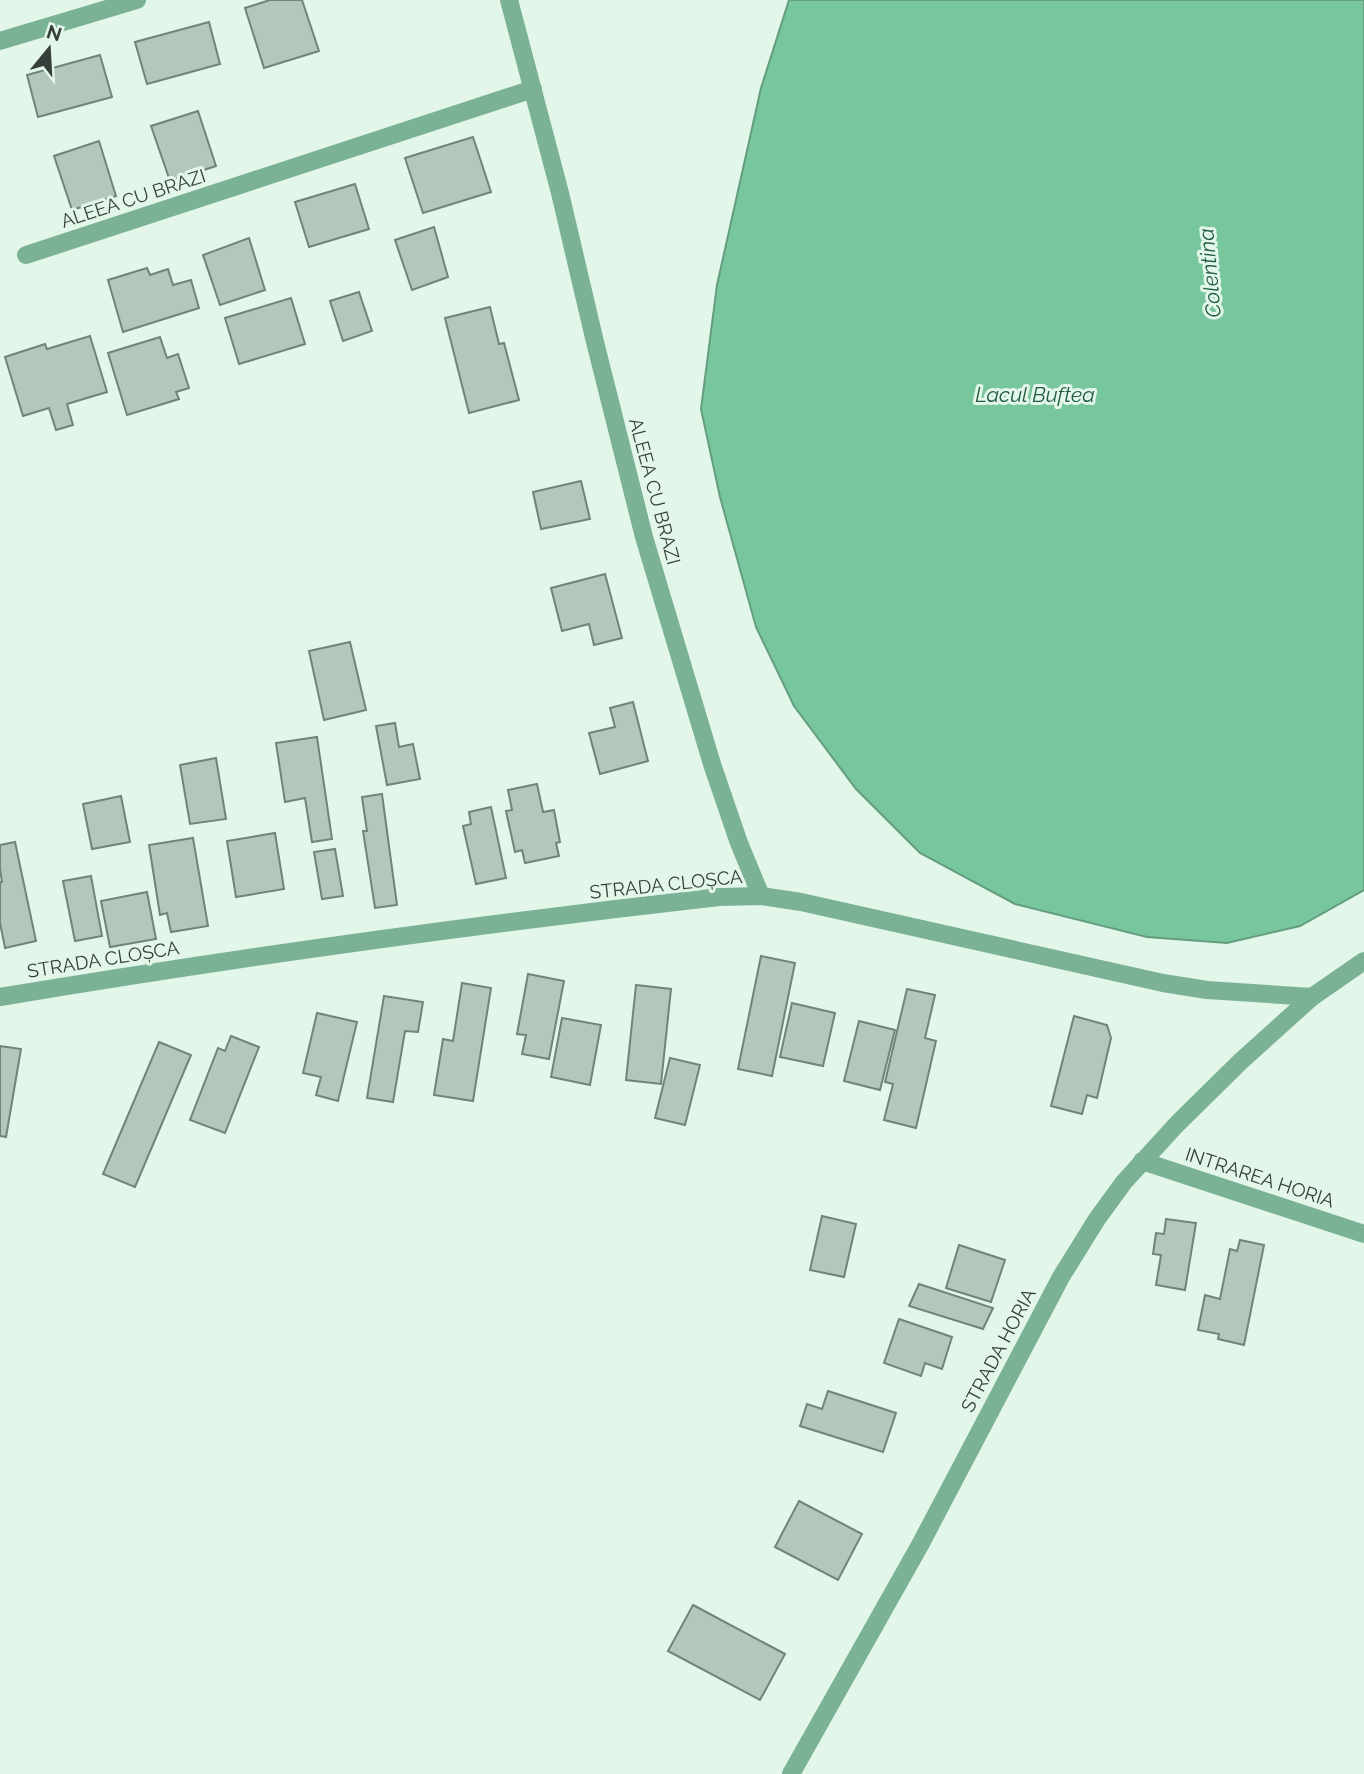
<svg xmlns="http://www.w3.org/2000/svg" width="1364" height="1774" viewBox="0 0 1364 1774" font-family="Raleway,sans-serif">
<rect width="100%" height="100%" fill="#e2f6ea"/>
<polygon fill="#78c69d" stroke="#649e7f" stroke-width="2" points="789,0 1364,0 1364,890 1300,926 1227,943 1147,937 1015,904 920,853 856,789 794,706 756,627 720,497 701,409 717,285 761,88"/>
<g fill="#b4c7bc" stroke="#728479" stroke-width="2">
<polygon points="270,0 302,0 319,51 264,68 245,8"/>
<polygon points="209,22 220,64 147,84 135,42"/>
<polygon points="100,55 112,97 38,117 27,75"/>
<polygon points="198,111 216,166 170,181 151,126"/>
<polygon points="473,137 491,192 423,213 405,158"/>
<polygon points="99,141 116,196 72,210 54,156"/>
<polygon points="355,184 369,229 309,247 295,202"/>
<polygon points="434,227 448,277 412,290 395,240"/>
<polygon points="249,238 265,290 220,305 203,255"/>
<polygon points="147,268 150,275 168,269 173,285 191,280 199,308 123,332 108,280"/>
<polygon points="359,292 372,331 343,341 330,301"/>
<polygon points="291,298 305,344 239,364 225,318"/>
<polygon points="490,307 499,344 504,343 519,400 469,413 445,318"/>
<polygon points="90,336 107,392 67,404 73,425 56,430 49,408 23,416 5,357 45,344 47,349"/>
<polygon points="160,337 167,358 178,354 189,388 176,392 179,399 127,415 108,353"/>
<polygon points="581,481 590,519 541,529 533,492"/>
<polygon points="605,574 622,638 594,645 589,624 562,631 551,588"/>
<polygon points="350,642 366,710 324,720 309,651"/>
<polygon points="633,702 648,761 600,774 589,733 615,727 610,708"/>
<polygon points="395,723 399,747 413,744 420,779 387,785 376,726"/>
<polygon points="317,737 332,839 312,842 305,798 285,802 276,743"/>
<polygon points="216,758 226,819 190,824 180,765"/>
<polygon points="537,784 543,812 554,810 560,842 556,843 559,856 525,863 522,850 515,852 506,811 512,810 508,790"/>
<polygon points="382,794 397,905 375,908 363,831 367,831 362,797"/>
<polygon points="121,796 130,842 92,849 83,804"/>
<polygon points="491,807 506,878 476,884 463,826 471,824 469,812"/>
<polygon points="275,833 284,889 236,897 227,841"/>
<polygon points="193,838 208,926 171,932 167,913 160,915 149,845"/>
<polygon points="15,842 36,941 5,948 0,923 0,882 2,882 0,869 0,845"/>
<polygon points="335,849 343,896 322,899 314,852"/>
<polygon points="91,876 102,936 75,941 63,881"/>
<polygon points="147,892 156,939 110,947 101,901"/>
<polygon points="761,956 795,963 772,1076 738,1069"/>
<polygon points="528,974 564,981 549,1059 522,1054 526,1035 517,1034"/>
<polygon points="462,983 491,988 473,1101 434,1095 443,1039 453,1041"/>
<polygon points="636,985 671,989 661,1084 626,1080"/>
<polygon points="907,989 935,995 925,1038 936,1041 916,1128 884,1120 893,1084 885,1082"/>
<polygon points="384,996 423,1002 418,1032 405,1031 393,1102 367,1098"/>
<polygon points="792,1003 835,1013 823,1066 780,1057"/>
<polygon points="317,1013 357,1022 338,1101 316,1095 321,1077 303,1073"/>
<polygon points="1074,1016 1107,1025 1111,1038 1097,1098 1087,1095 1082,1114 1051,1106"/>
<polygon points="562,1018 601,1025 590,1085 551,1077"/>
<polygon points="859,1021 895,1030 880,1090 844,1081"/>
<polygon points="231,1036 259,1047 225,1133 190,1120 218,1048 225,1051"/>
<polygon points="159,1042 191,1055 135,1187 103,1174"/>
<polygon points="0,1046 21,1049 6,1137 0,1136"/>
<polygon points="670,1058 700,1065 685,1125 655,1118"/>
<polygon points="822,1216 856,1224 844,1277 810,1270"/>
<polygon points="1166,1219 1196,1223 1185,1290 1156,1285 1161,1255 1153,1254 1156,1233 1164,1234"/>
<polygon points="1240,1240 1264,1245 1244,1345 1218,1339 1219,1334 1198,1330 1205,1295 1220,1299 1230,1249 1237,1251"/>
<polygon points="959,1245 1005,1260 991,1302 946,1288"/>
<polygon points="919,1284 993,1308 983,1329 909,1306"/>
<polygon points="899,1319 952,1337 942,1369 925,1363 921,1376 884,1363"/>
<polygon points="828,1391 896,1413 883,1452 800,1426 807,1404 822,1409"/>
<polygon points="799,1501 862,1534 838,1580 775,1547"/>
<polygon points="693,1605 785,1654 760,1700 668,1651"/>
</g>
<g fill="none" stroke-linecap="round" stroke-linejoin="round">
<g stroke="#7bb194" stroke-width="18">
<polyline points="509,0 560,193 595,342 644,537 712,764 739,843 761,896"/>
<polyline points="0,41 137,0"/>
<polyline points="26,255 533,89"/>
<path d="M0,997C239,957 479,924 719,897L761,896L801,902L1163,983L1207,990L1312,997L1364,961"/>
<polyline points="1142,1161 1364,1234"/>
<polyline points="791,1774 920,1545 1061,1277 1097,1219 1124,1182 1177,1124 1241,1061 1312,997"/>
</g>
</g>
<g text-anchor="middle" stroke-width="6" stroke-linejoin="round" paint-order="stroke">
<g font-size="19" fill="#373f3a" stroke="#e2f6ea">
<text transform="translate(133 198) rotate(-18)" y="7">ALEEA CU BRAZI</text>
<text transform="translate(655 491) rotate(75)" y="7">ALEEA CU BRAZI</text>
<text transform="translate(666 884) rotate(-6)" y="7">STRADA CLOȘCA</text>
<text transform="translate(103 959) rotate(-9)" y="7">STRADA CLOȘCA</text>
<text transform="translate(1260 1177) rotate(18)" y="7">INTRAREA HORIA</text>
<text transform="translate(998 1350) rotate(-62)" y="7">STRADA HORIA</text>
</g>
<g font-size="21" font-style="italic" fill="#215c40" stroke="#e2f6ea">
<text transform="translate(1210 273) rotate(-95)" y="7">Colentina</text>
<text x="1035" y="402">Lacul Buftea</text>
</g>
</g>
<g transform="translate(49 49) rotate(18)" stroke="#e2f6ea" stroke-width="5" paint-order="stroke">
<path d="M0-5L12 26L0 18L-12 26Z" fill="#373f3a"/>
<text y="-10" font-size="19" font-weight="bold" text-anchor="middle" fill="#373f3a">N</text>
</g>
</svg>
